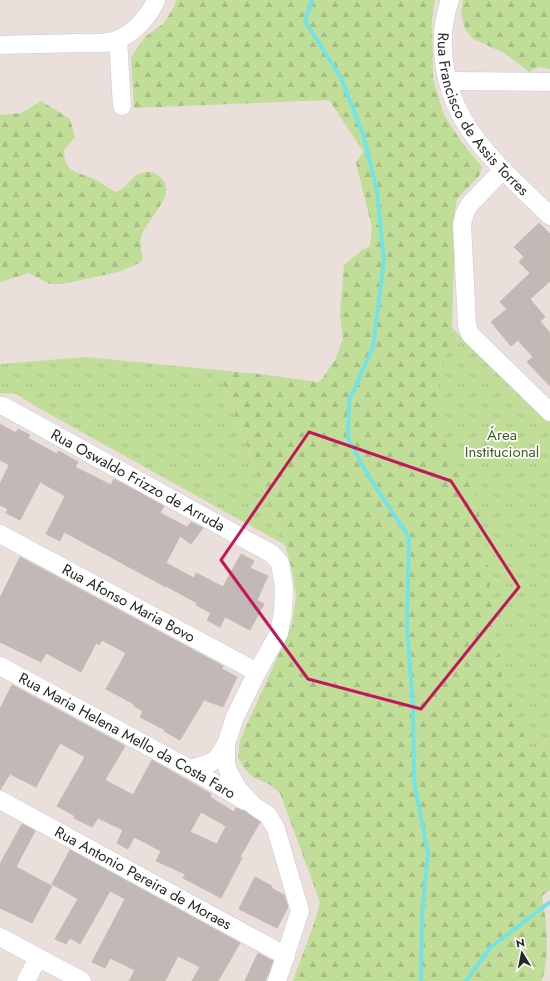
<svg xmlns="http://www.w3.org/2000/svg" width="550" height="981" viewBox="0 0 550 981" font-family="Jost,sans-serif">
<defs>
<pattern id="forest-firs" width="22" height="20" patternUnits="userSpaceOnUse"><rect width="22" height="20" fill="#c1de99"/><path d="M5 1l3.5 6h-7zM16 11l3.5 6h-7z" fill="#a6be84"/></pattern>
<pattern id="park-tufts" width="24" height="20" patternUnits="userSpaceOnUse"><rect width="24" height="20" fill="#c1de99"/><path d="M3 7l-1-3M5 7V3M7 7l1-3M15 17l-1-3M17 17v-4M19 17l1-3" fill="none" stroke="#a6be84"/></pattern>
</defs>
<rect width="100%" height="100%" fill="#eadfda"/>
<g fill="url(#forest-firs)">
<path d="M176,0H435L432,18L433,79L444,115L463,144L482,167L479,176L457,199L453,221L454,260L452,328L450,338L531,752L550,738V890L542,896C547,924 550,953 542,981H293L316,918L320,902L280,793L269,784L254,778L244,768L238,757L240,740L292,625L296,596L292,569L285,545L218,370L259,374L318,382L322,379L335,360L343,339L340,315L344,265L362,250L370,246L372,227L356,163L363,151L329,100L134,108L131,57L145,37L164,23L175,5Z"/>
<polygon points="463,0 550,0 550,69 539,67 529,72 504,53 473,39 465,29 461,14"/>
<path d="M41,101L70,119L75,137L64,150C64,174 77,171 94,179C102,183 108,188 115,192C127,189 130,176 142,173C148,171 154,172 159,176C180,192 149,217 142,234C139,242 141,250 143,258L141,262L122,271L63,284H50L29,273L0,282V115L21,113Z"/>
</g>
<g fill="url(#park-tufts)">
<polygon points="452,328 550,422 550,738 531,752 503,684 482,527 473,489 444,441 438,387"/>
<polygon points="86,357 218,370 285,545 35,406 17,394 0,393 0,364"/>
</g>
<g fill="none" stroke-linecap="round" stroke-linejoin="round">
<g stroke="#72e4e7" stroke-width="4">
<polyline points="312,0 305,21 341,78 363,134 377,191 384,261 373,347 349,401 348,438 369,477 409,537 407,628 413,707 414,781 428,853 422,916 421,981"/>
<polyline points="466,981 491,947 550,902"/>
</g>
</g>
<g fill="#c2b9b7" stroke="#c4bab4" fill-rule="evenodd">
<polygon points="539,223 550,234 550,281 530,299 545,317 540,321 550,333 550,386 527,362 533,357 518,340 511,346 491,322 507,309 500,302 530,273 519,262 524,257 514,247"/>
<polygon points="0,424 16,433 18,429 30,435 28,438 57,454 59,451 78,462 75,467 111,485 114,479 164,506 160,513 187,527 191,522 203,528 191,544 180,536 166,563 194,578 196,573 223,587 241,554 254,561 250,568 268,576 257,600 264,604 250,630 225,617 220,627 207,620 211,613 196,605 197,603 166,586 166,587 64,532 60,541 46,534 65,496 40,482 20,520 6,513 8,509 0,505 0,484 9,465 0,460"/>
<polygon points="20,557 223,666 222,669 237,677 223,707 204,700 180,740 164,731 165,730 140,717 143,711 134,706 134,704 106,689 126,653 102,640 99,645 96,643 81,672 46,653 41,662 0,642 0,598"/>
<path d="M12,685L125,746L105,780L133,795L152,760L211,794L210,797L234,812L236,808L245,811L260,822L240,857L242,858L221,898L183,878L185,874L156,861L161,851L134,837L128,849L117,843L123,830L98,818L92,827L74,818L75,816L57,806L85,757L60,743L36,787L10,774L0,790V709ZM201,812L226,826L217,844L190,832Z"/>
<polygon points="22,824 35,831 16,867 52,886 32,923 0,908 0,864"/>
<polygon points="70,850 240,943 218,981 192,981 200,967 178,956 165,981 129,981 135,970 110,958 105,968 92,962 125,899 110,891 80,944 70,938 66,944 55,939 78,899 52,884"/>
<polygon points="255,877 272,886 271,888 284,895 288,907 277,928 239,909"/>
<polygon points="258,953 273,961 269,972 265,981 245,981"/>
</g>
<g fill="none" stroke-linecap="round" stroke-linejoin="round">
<defs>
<g id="minor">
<path id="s1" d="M450,0C434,45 446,99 474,136C496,166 524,190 550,216"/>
<polyline points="118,40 122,106"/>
<path d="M0,45C26,44 51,44 77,43C90,43 106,45 119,39C134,33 150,15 156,0"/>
<polyline points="448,81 550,82"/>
<polyline points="503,170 470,204 465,213 462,224 467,325 470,334 550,412"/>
<path id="s2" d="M0,406H3L272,554L280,563L284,588L283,612L279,633L257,672L235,717L226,744V764L229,773L238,789L254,806L268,815L276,829L300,911L277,981"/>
<path id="s3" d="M0,534L257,672"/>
<path id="s4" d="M0,666L190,769L245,801"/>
<path d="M190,769C212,763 215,764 226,744"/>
<path id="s5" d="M0,800L286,956"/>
<polyline points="0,937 82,981"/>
<polyline points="26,981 38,958"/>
</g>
</defs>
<use href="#minor" stroke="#c5ccd5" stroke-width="19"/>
<use href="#minor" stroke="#fff" stroke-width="18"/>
</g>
<path fill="none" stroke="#c2185b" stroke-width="3" stroke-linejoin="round" d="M309,432L451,481L519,587L421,709L308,679L221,560Z"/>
<g text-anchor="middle" stroke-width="3.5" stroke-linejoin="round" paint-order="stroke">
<g font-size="15" fill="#282828" stroke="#fff">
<text dy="5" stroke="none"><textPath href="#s1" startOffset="127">Rua Francisco de Assis Torres</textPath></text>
<text dy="5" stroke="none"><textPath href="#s2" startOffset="157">Rua Oswaldo Frizzo de Arruda</textPath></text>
<text dy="5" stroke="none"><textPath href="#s3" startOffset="146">Rua Afonso Maria Bovo</textPath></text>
<text dy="5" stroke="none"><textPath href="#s4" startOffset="145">Rua Maria Helena Mello da Costa Faro</textPath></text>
<text dy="5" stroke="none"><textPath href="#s5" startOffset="163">Rua Antonio Pereira de Moraes</textPath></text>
</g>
<g font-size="15" fill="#3b5f1d" stroke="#fff">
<text x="502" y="440">Área<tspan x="502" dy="17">Institucional</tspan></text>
</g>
</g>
<g transform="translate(522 953) rotate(350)" stroke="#ffffff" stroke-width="3" paint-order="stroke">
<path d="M0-3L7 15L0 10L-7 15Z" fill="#282828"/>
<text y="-6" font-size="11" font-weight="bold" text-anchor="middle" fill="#282828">N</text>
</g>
</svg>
